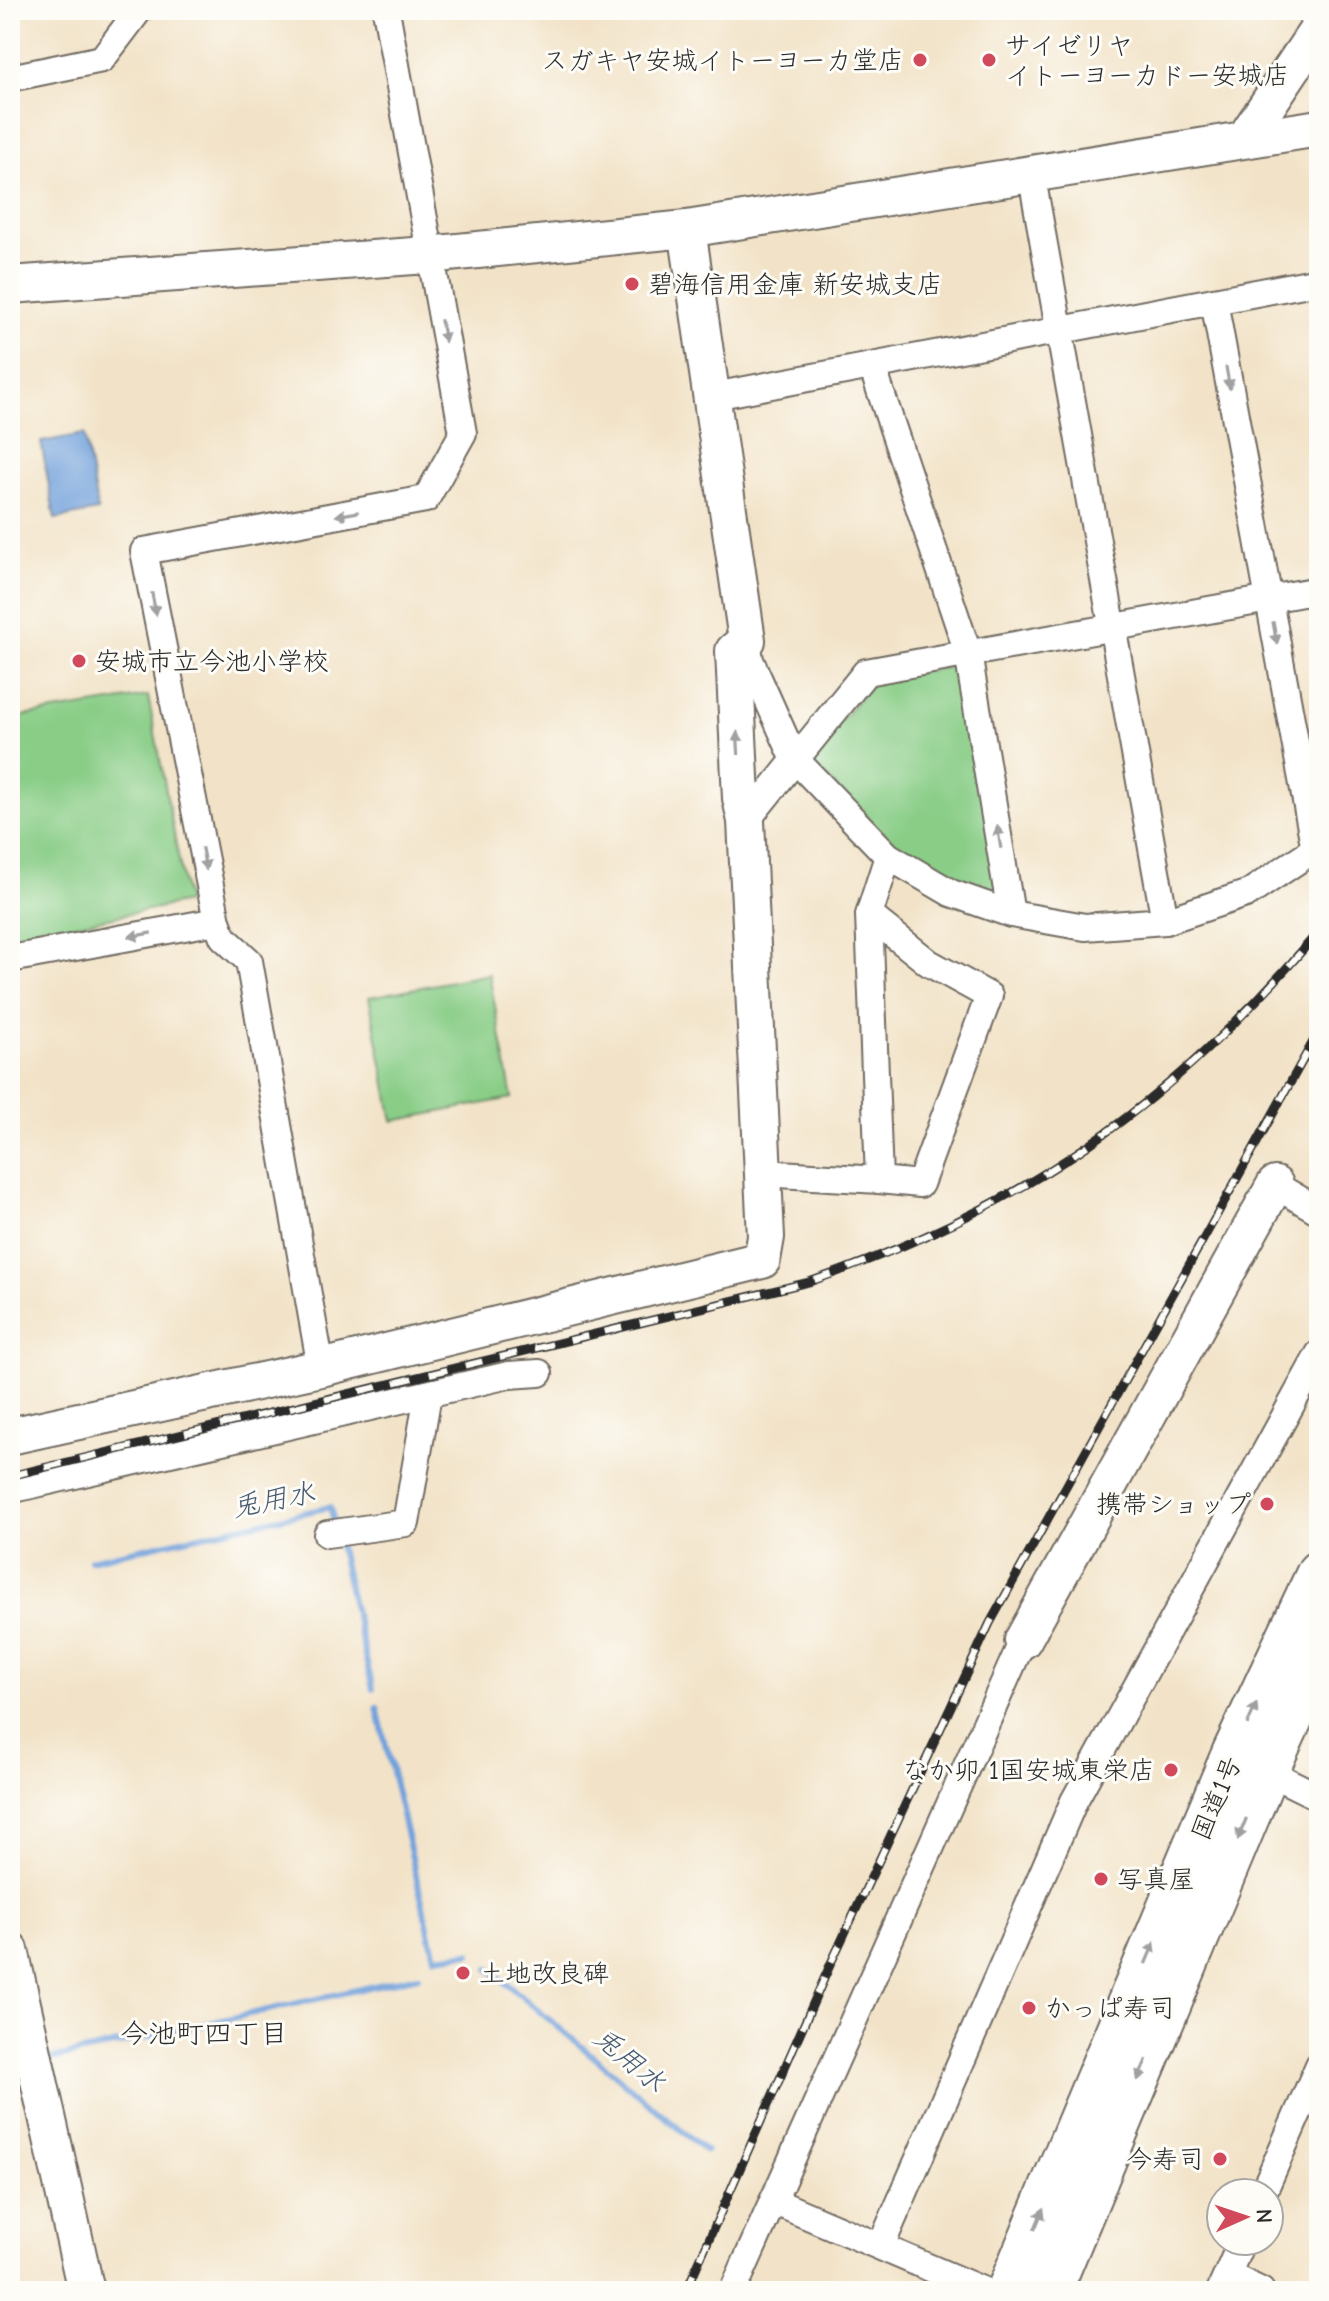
<svg xmlns="http://www.w3.org/2000/svg" width="1329" height="2301" viewBox="0 0 1329 2301" font-family="'Comic Neue','Klee One',sans-serif">
<rect width="100%" height="100%" fill="#fdfcf7"/>
<filter id="ink" filterUnits="userSpaceOnUse"><feTurbulence type="fractalNoise" baseFrequency=".0125" numOctaves="2"/><feDisplacementMap in="SourceGraphic" scale="16" xChannelSelector="R" yChannelSelector="G"/><feConvolveMatrix kernelMatrix="1 2 1 2 8 2 1 2 1" color-interpolation-filters="sRGB"/></filter>
<filter id="wash" filterUnits="userSpaceOnUse"><feTurbulence type="fractalNoise" baseFrequency=".006" numOctaves="4" result="noise"/><feDisplacementMap in="SourceGraphic" scale="32" xChannelSelector="R" yChannelSelector="G"/><feGaussianBlur stdDeviation="1.8" result="paint"/><feColorMatrix in="noise" values="0 0 0 0 0 0 0 0 0 0 0 0 0 0 0 0 0 1.4 0 .05"/><feComposite in="paint" operator="in"/></filter>
<g filter="url(#wash)">
<rect width="100%" height="100%" fill="#f2e3c8"/>
<g fill="#89cd87" stroke="#5a7c59" stroke-width="2">
<polygon points="957,665 1003,892 994,899 912,862 814,765 813,754 874,681"/>
<polygon points="148,696 187,902 10,938 10,718"/>
<polygon points="489,974 512,1098 393,1121 369,997"/>
</g>
<polygon fill="#72a1db" stroke="#4e6683" stroke-width="2" points="84,434 98,511 55,519 41,442"/>
<g fill="none" stroke-linecap="round" stroke-linejoin="round">
<g stroke="#72a1db" stroke-width="6">
<polyline points="338,1541 373,1689"/>
<polyline points="90,1560 330,1507 335,1526"/>
<polyline points="377,1707 435,1957 470,1953"/>
<polyline points="489,1969 706,2151"/>
<polyline points="47,2060 418,1976"/>
<polyline points="10,2069 25,2066"/>
</g>
</g>
</g>
<g filter="url(#ink)">
<g fill="none" stroke-linecap="round" stroke-linejoin="round">
<defs>
<g id="street">
<polyline points="10,78 102,59 139,10"/>
<polyline points="1031,172 1165,921"/>
<polyline points="1214,301 1315,850"/>
<polyline points="872,366 968,653 1011,914"/>
<polyline points="714,396 1319,281"/>
<polyline points="747,640 750,660 794,758 888,856 951,893 1011,914 1085,927 1165,921 1249,893 1319,846"/>
<polyline points="746,821 866,672 1319,590"/>
<polyline points="869,915 929,963 989,996 920,1184 879,1180 869,915 888,856"/>
<polyline points="10,959 217,921"/>
<polyline points="763,1173 879,1180"/>
<polyline points="1275,1185 1319,1211"/>
<polyline points="321,1368 249,961 223,937 217,921 144,551 426,499 463,433 386,10"/>
<polyline points="10,1490 509,1375 539,1373"/>
<polyline points="327,1534 406,1523 428,1394"/>
<polyline points="1254,1765 1319,1797"/>
<polyline points="1263,2193 1319,2065"/>
<polyline points="773,2201 984,2291"/>
<polyline points="881,2246 1074,1801 1319,1354"/>
<polyline points="1228,2275 1261,2291"/>
<polyline points="733,2291 1023,1640"/>
<polyline points="1220,2291 1242,2241"/>
</g>
<g id="secondary">
<polyline points="1246,137 1319,28"/>
<polyline points="10,285 428,255 687,229 1319,128"/>
<polyline points="10,1436 321,1368 762,1260 766,1237 746,821 741,798 734,651 747,640 687,229"/>
<polyline points="1023,1640 1275,1185"/>
<polyline points="10,1950 86,2291"/>
</g>
<g id="highway">
<polyline points="1009,2291 1234,1754 1319,1573"/>
<polyline points="1049,2291 1266,1771 1319,1656"/>
</g>
</defs>
<use href="#street" stroke="#716b62" stroke-width="30"/>
<use href="#secondary" stroke="#716b62" stroke-width="40"/>
<use href="#highway" stroke="#716b62" stroke-width="48"/>
<use href="#street" stroke="#fff" stroke-width="26"/>
<use href="#secondary" stroke="#fff" stroke-width="36"/>
<use href="#highway" stroke="#fff" stroke-width="44"/>
<defs>
<g id="rail">
<path d="M10,1476L809,1282C1025,1208 1172,1105 1319,931"/>
<polyline points="686,2291 831,1963 990,1623 1319,1031"/>
</g>
</defs>
<use href="#rail" stroke="#2b2b2b" stroke-width="9"/>
<use href="#rail" stroke="#fdfcf7" stroke-width="6" stroke-dasharray="18" stroke-linecap="butt"/>
</g>
<defs><path id="oneway-solid" d="M-6-.8H1V-3.2L6.5 0L1 3.2V.8H-6Z" transform="scale(2)"/></defs>
<g fill="#a0a0a0">
<use href="#oneway-solid" transform="translate(443 331) rotate(79)"/>
<use href="#oneway-solid" transform="translate(1228 378) rotate(80)"/>
<use href="#oneway-solid" transform="translate(347 514) rotate(170)"/>
<use href="#oneway-solid" transform="translate(154 604) rotate(79)"/>
<use href="#oneway-solid" transform="translate(1275 633) rotate(80)"/>
<use href="#oneway-solid" transform="translate(738 743) rotate(-93)"/>
<use href="#oneway-solid" transform="translate(999 837) rotate(-99)"/>
<use href="#oneway-solid" transform="translate(204 859) rotate(79)"/>
<use href="#oneway-solid" transform="translate(140 935) rotate(170)"/>
<use href="#oneway-solid" transform="translate(1252 1714) rotate(-66)"/>
<use href="#oneway-solid" transform="translate(1242 1829) rotate(112)"/>
<use href="#oneway-solid" transform="translate(1150 1953) rotate(-67)"/>
<use href="#oneway-solid" transform="translate(1142 2070) rotate(113)"/>
<use href="#oneway-solid" transform="translate(1039 2219) rotate(-67)"/>
</g>
</g>
<g fill="#d1495b" stroke="#fdfcf7" stroke-width="3">
<circle cx="920" cy="60" r="8"/>
<circle cx="989" cy="60" r="8"/>
<circle cx="632" cy="284" r="8"/>
<circle cx="79" cy="661" r="8"/>
<circle cx="1267" cy="1504" r="8"/>
<circle cx="1171" cy="1770" r="8"/>
<circle cx="1101" cy="1879" r="8"/>
<circle cx="463" cy="1973" r="8"/>
<circle cx="1029" cy="2008" r="8"/>
<circle cx="1220" cy="2159" r="8"/>
</g>
<g text-anchor="middle" stroke-width="6" stroke-linejoin="round" paint-order="stroke">
<g font-size="26" fill="#2b2b2b" stroke="#fdfcf7" text-anchor="start">
<text x="1005" y="54">サイゼリヤ<tspan x="1005" dy="30">イトーヨーカドー安城店</tspan></text>
<text x="904" y="69" text-anchor="end">スガキヤ安城イトーヨーカ堂店</text>
<text x="648" y="293">碧海信用金庫 新安城支店</text>
<text x="95" y="670">安城市立今池小学校</text>
<text x="1251" y="1513" text-anchor="end">携帯ショップ</text>
<text x="1155" y="1779" text-anchor="end">なか卯 1国安城東栄店</text>
<text x="1117" y="1888">写真屋</text>
<text x="479" y="1982">土地改良碑</text>
<text x="1045" y="2017">かっぱ寿司</text>
<text x="1204" y="2168" text-anchor="end">今寿司</text>
</g>
<g font-size="26" fill="#2b2b2b" stroke="#fdfcf7">
<text transform="translate(1216 1798) rotate(-67)" y="9">国道1号</text>
</g>
<g font-size="28" font-style="italic" fill="#475a71" stroke="#fdfcf7">
<text transform="translate(273 1499) rotate(-11)" y="10">兎用水</text>
<text transform="translate(630 2059) rotate(40)" y="10">兎用水</text>
</g>
<g font-size="28" fill="#2b2b2b" stroke="#fdfcf7">
<text x="204" y="2043">今池町四丁目</text>
</g>
</g>
<rect width="1329" height="2301" fill="none" stroke="#fdfcf7" stroke-width="40"/>
<g transform="translate(1245 2217) rotate(87)"><circle r="38" fill="#fdfcf7" stroke="#a9a8a5" stroke-width="2"/>
<path d="M0-6L14 30L0 20L-14 30Z" fill="#d1495b"/>
<text y="-12" font-size="22" font-weight="bold" text-anchor="middle" fill="#2b2b2b">N</text>
</g>
</svg>
